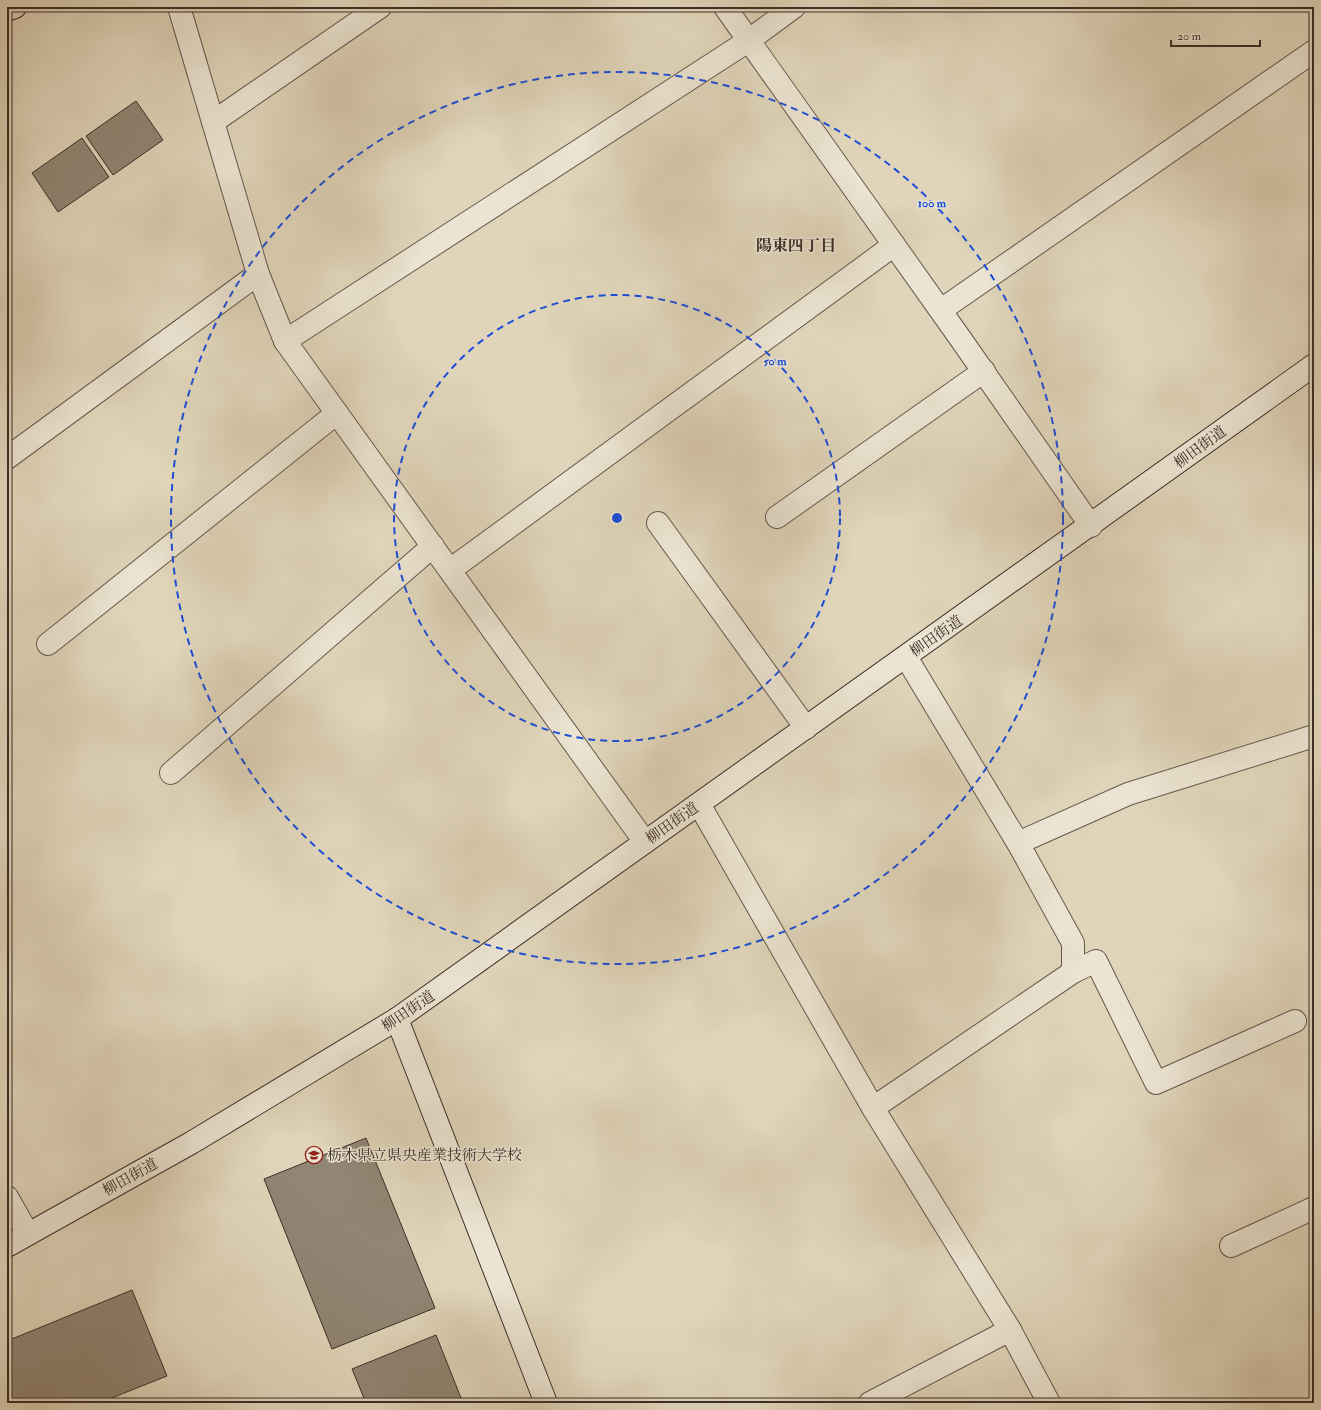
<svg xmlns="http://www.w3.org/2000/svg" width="1321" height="1410" viewBox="0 0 1321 1410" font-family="'IM FELL Double Pica','Noto Serif JP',serif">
<rect width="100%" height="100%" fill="#e0d5ba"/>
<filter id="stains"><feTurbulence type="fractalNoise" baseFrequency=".005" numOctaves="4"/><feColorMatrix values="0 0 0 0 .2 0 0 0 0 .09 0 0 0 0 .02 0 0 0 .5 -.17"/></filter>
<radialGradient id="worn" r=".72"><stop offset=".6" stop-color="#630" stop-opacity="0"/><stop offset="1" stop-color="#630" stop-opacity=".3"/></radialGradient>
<g fill="#918574" stroke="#3c2e28">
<polygon points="136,101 163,140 113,175 86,136"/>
<polygon points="82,138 109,177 58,212 32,173"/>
<polygon points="366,1138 435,1308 332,1349 264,1179"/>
<polygon points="132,1290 167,1376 99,1403 7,1403 7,1341"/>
<polygon points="436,1335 463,1403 366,1403 352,1369"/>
</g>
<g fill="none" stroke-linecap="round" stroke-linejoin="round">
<defs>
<g id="street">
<polyline points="179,7 258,274 285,341 645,842"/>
<polyline points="725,7 960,338 1091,526"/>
<polyline points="213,122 380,7"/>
<polyline points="941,310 1314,51"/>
<polyline points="285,341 748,41 794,7"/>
<polyline points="7,458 258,274"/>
<polyline points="777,517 984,371"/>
<polyline points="658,523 806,728"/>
<polyline points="450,570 894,245"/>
<polyline points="48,644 337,413"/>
<polyline points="171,773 433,546"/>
<polyline points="699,804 873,1108 1010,1330 1049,1403"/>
<polyline points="1018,843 1128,794 1314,736"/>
<polyline points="1073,972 1096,961 1156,1083 1295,1021"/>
<polyline points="873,1108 1073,972 1073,943 1018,843 906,657"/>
<polyline points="7,1197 28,1234"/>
<polyline points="1231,1246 1314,1208"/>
<polyline points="870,1403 1010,1330"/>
</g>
<g id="secondary">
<polyline points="397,1019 546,1403"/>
<polyline points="7,1246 191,1143 397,1019 1314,365"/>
</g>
<polyline id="primary" points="7,10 15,7"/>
</defs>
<use href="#street" stroke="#65584c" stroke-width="24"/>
<use href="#secondary" stroke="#3c2e28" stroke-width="24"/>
<use href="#primary" stroke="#3c2e28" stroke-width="24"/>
<use href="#street" stroke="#ebe4d2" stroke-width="22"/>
<use href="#secondary" stroke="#ebe4d2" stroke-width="22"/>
<use href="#primary" stroke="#e0d5ba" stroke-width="22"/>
</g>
<g fill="none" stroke="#1d4ed8" stroke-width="2" stroke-dasharray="7 5">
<circle cx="617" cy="518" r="223"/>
<circle cx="617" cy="518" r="446"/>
</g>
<defs>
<symbol id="university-ring" viewBox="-11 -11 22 22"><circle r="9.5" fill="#ebe4d2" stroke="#8f2418" stroke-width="1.5"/><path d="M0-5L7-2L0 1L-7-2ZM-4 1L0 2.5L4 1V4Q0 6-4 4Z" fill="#8f2418"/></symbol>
</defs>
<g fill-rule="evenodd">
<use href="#university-ring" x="304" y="1145" width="20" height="20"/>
</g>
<g text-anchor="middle" stroke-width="3" stroke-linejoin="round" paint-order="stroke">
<g font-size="15" fill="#3c2e28" stroke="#ebe4d2">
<text transform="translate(1200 447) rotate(-36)" y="5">柳田街道</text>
<text transform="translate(936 636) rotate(-35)" y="5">柳田街道</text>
<text transform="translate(672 823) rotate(-35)" y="5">柳田街道</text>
<text transform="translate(408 1011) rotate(-34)" y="5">柳田街道</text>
<text transform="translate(130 1177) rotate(-29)" y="5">柳田街道</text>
</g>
<g font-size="15" fill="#3c2e28" stroke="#ebe4d2" text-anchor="start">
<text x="327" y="1160">栃木県立県央産業技術大学校</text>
</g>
<g font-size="16" font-weight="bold" fill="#3c2e28" stroke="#ebe4d2">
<text x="796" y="251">陽東四丁目</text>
</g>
</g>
<circle cx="617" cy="518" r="6" fill="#1d4ed8" stroke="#ebe4d2" stroke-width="2"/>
<g font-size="12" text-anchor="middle" font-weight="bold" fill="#1d4ed8" stroke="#ebe4d2" stroke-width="3" stroke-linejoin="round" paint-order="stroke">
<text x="932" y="207">100 m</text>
<text x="775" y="365">50 m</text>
</g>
<rect width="1321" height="1410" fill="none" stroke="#e0d5ba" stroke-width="24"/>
<rect x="8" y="8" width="1305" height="1394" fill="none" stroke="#3c2e28" stroke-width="2"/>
<rect x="12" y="12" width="1297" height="1386" fill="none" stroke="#3c2e28"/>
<path d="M1171 40v6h89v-6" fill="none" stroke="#3c2e28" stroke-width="2"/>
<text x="1177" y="40" font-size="12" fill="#3c2e28" stroke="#ebe4d2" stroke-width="3" paint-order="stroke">20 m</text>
<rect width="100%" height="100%" filter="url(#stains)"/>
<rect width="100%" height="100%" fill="url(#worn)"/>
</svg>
